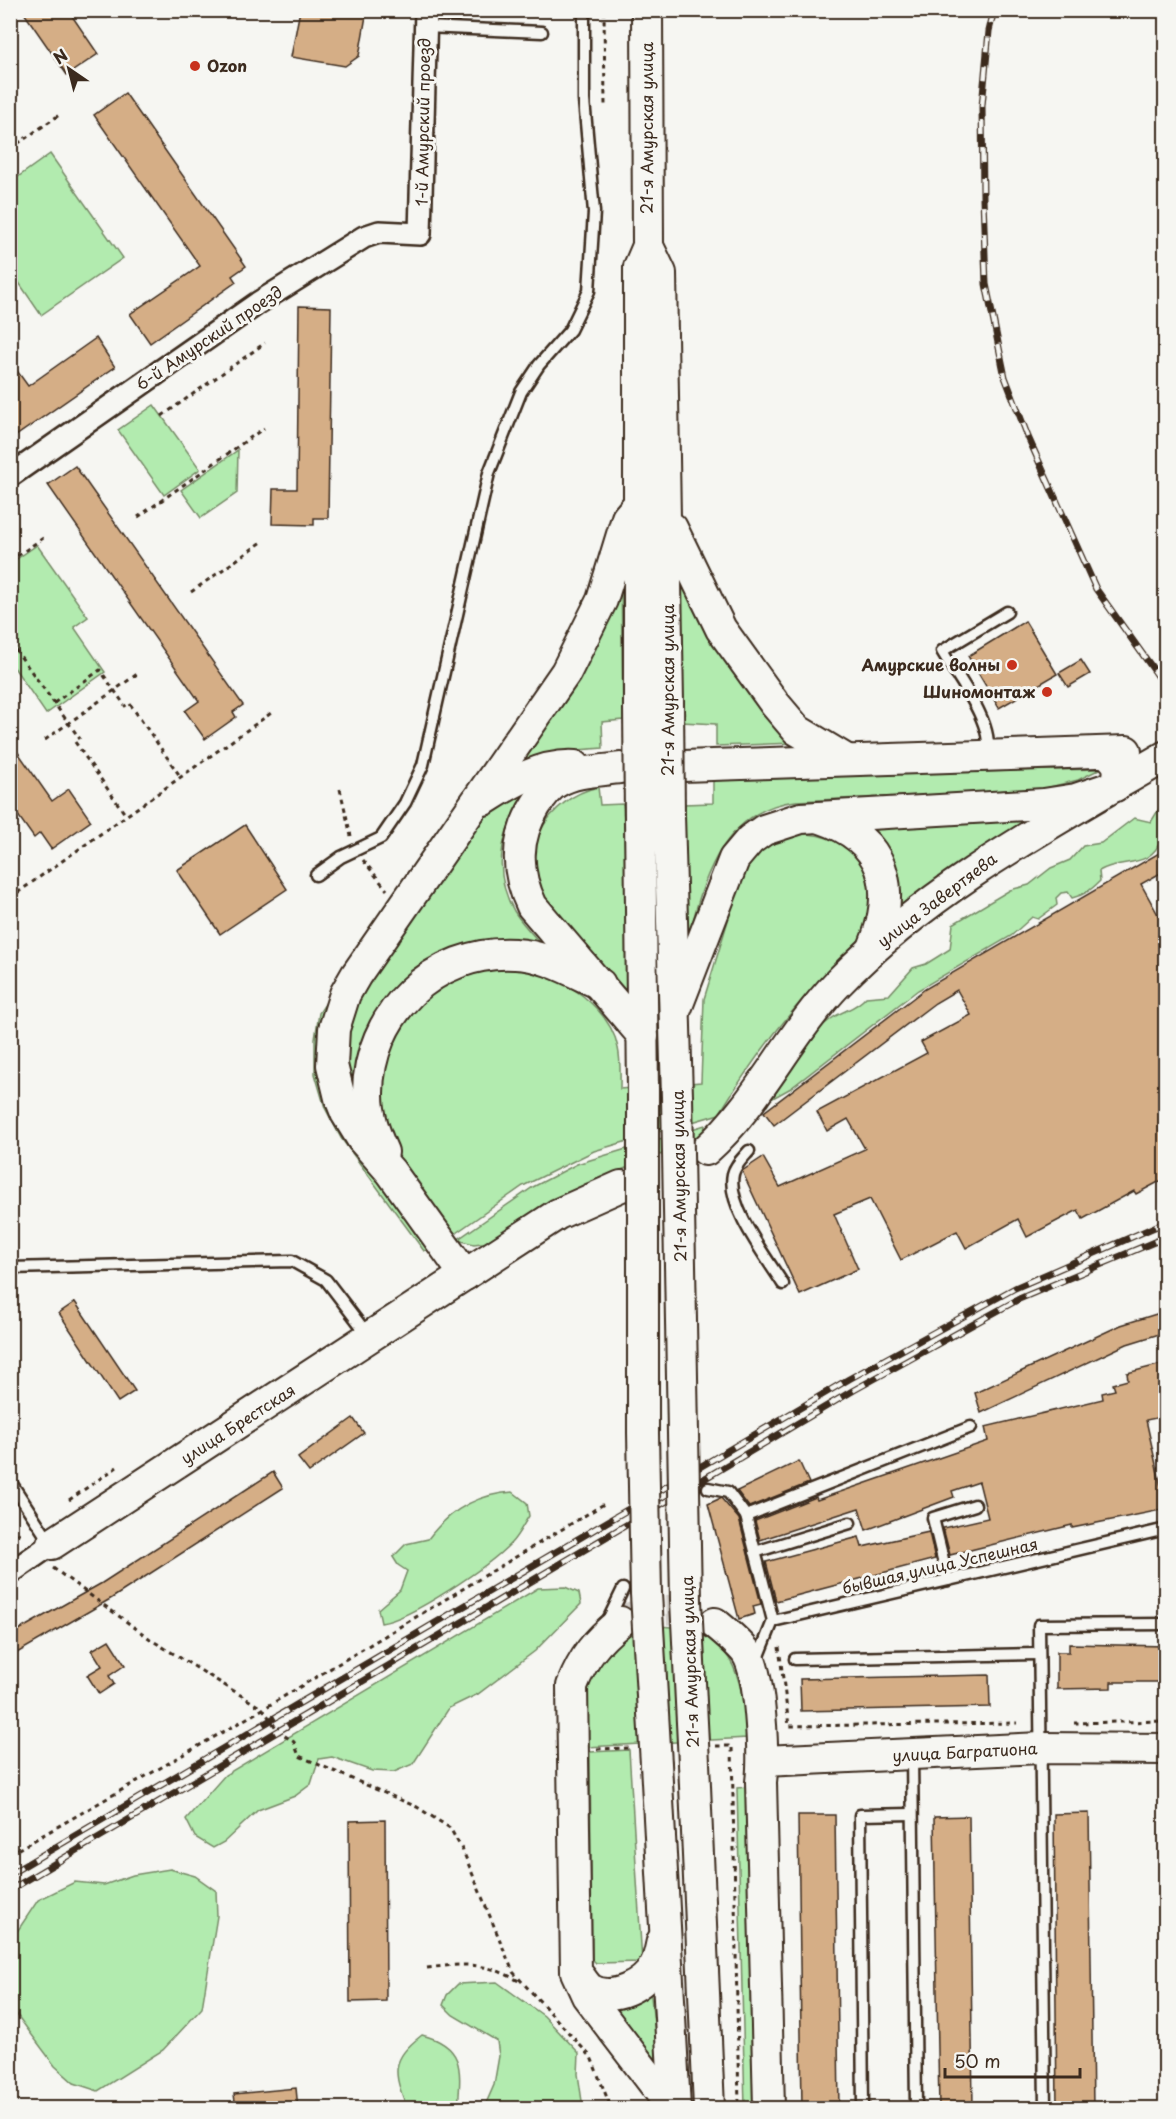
<svg xmlns="http://www.w3.org/2000/svg" width="1176" height="2119" viewBox="0 0 1176 2119" font-family="'Playpen Sans',sans-serif">
<rect width="100%" height="100%" fill="#f6f6f2"/>
<filter id="ink" filterUnits="userSpaceOnUse"><feTurbulence type="fractalNoise" baseFrequency=".0167" numOctaves="2"/><feDisplacementMap in="SourceGraphic" scale="12" xChannelSelector="R" yChannelSelector="G"/><feConvolveMatrix kernelMatrix="1 2 1 2 8 2 1 2 1" color-interpolation-filters="sRGB"/></filter>
<g filter="url(#ink)">
<g fill="#b2ebaf" stroke="#768a66" stroke-width="1.5">
<polygon points="50,154 123,258 41,315 11,271 11,182"/>
<polygon points="154,405 200,469 164,495 118,430"/>
<polygon points="238,450 237,493 201,518 181,490"/>
<polygon points="37,545 88,617 74,627 105,672 46,714 11,663 11,563"/>
<polygon points="680,579 794,743 716,746 716,724 682,722"/>
<polygon points="621,581 623,720 602,722 603,748 551,752 521,761"/>
<path d="M1100,769L1078,780L1038,790L796,801C727,809 703,874 690,934H687L683,804L713,803V778Z"/>
<path d="M598,787L600,805L623,804L630,984L627,992L546,899C513,852 549,798 598,787Z"/>
<path d="M529,788C503,824 490,869 514,911C522,924 534,936 544,947L423,972L357,1115L344,1079L347,1014L483,814Z"/>
<path d="M1165,799V835L1162,837C1151,871 1121,857 1099,871L1100,881C1091,890 1084,895 1072,898L1068,892L1061,893L1056,898L1057,905L1038,919L1032,917L1011,936L918,990L791,1088L771,1099L767,1106H762C783,1075 800,1042 831,1019C843,1010 856,1009 866,997L889,995L913,968L926,964L950,949L953,924L1010,890L1029,885L1051,868L1070,860L1083,846L1101,843L1134,818L1151,822Z"/>
<polygon points="1038,820 897,918 863,827"/>
<path d="M794,834C855,830 892,885 860,939C805,991 758,1050 719,1114L594,1151L523,1186L453,1235L398,1157C390,1141 380,1110 380,1092C380,1083 384,1073 386,1065C387,1057 388,1046 392,1039C431,969 519,945 583,996C599,1009 614,1027 618,1048C621,1061 620,1076 620,1089L701,1082L704,999L741,878L757,853L768,844Z"/>
<polygon points="329,998 323,1040 428,1249 424,1251 341,1138 325,1108 315,1074 315,1039 319,1013"/>
<polygon points="705,1125 704,1134 698,1140 585,1184 490,1242 474,1244 457,1240 533,1187 577,1164"/>
<path d="M513,1492L527,1503L529,1516C523,1525 518,1536 511,1543C489,1566 411,1619 381,1623L378,1609L400,1590L407,1571L398,1565L393,1557L406,1544L428,1539C449,1511 477,1494 513,1492Z"/>
<polygon points="565,1587 579,1593 581,1604 535,1651 478,1694 449,1708 413,1764 394,1772 372,1771 332,1757 319,1759 311,1784 295,1796 258,1810 224,1842 213,1848 195,1837 186,1819 225,1775 538,1588"/>
<path d="M655,1626C734,1627 742,1673 747,1738L587,1747L583,1701L589,1671L629,1632Z"/>
<polygon points="629,1750 642,1962 596,1963 592,1959 590,1752"/>
<polygon points="747,1787 757,2108 745,2108 737,1788"/>
<polygon points="170,1869 195,1876 216,1891 217,1916 202,2008 163,2050 98,2091 74,2083 55,2066 11,2007 11,1958 16,1933 38,1900 75,1882 104,1885 133,1875"/>
<polygon points="497,1982 544,2016 579,2053 578,2074 583,2108 484,2108 494,2085 499,2056 497,2041 453,2015 443,2005 447,1995 458,1984"/>
<polygon points="650,1988 659,2068 609,2004"/>
<path d="M422,2035C465,2046 461,2070 458,2108H407C393,2072 390,2060 422,2035Z"/>
</g>
<g fill="#d5ae86" stroke="#3b2a1e" stroke-width="1.5">
<polygon points="22,10 68,10 98,54 67,75"/>
<polygon points="300,10 367,10 359,56 345,66 291,57"/>
<polygon points="125,93 246,266 232,276 236,282 150,343 130,314 200,266 94,115"/>
<polygon points="299,306 331,307 328,518 314,518 314,525 272,524 273,489 297,489"/>
<polygon points="96,338 115,367 10,440 10,361 28,386"/>
<polygon points="75,466 243,705 233,712 236,717 205,739 185,711 199,701 48,485"/>
<polygon points="1025,621 1057,674 999,708 968,656"/>
<polygon points="1081,660 1090,674 1068,687 1059,673"/>
<polygon points="10,741 52,801 69,789 91,821 51,849 40,833 34,838 10,804"/>
<polygon points="245,825 287,889 220,934 177,870"/>
<polygon points="1166,849 1166,870 1141,884 1166,929 1166,1178 1136,1194 1134,1191 1083,1219 1078,1210 1027,1237 1018,1219 966,1248 957,1231 901,1260 870,1199 834,1214 858,1269 800,1295 742,1171 763,1157 780,1187 865,1149 848,1119 827,1131 817,1112 927,1053 921,1042 971,1015 957,990 935,1003 774,1125 764,1112 925,989"/>
<polygon points="75,1302 135,1391 118,1402 59,1313"/>
<polygon points="1166,1311 1166,1332 1127,1344 981,1413 975,1393 1121,1325"/>
<polygon points="1166,1363 1166,1416 1146,1420 1166,1509 1072,1528 1072,1525 950,1555 943,1528 988,1518 979,1482 952,1491 954,1497 866,1530 859,1508 760,1540 755,1521 816,1497 817,1500 988,1441 985,1427 1103,1399 1102,1393 1115,1390 1113,1384 1128,1380 1127,1373"/>
<polygon points="353,1418 364,1433 309,1472 298,1458"/>
<polygon points="799,1461 809,1483 749,1507 737,1491"/>
<polygon points="273,1472 283,1488 112,1598 10,1657 10,1635 102,1583"/>
<polygon points="721,1498 739,1519 761,1604 753,1606 755,1614 739,1619 708,1504"/>
<polygon points="929,1532 935,1559 776,1601 766,1562 859,1537 862,1547"/>
<polygon points="109,1640 125,1665 109,1676 114,1684 99,1694 87,1675 102,1666 92,1650"/>
<polygon points="1069,1644 1166,1646 1166,1682 1111,1682 1111,1688 1057,1689 1057,1652 1069,1652"/>
<polygon points="989,1675 990,1707 801,1711 800,1679"/>
<polygon points="1089,1813 1093,2109 1057,2109 1054,1814"/>
<polygon points="798,1815 835,1815 839,2109 802,2109"/>
<polygon points="969,1816 973,2109 939,2109 934,1817"/>
<polygon points="385,1820 386,2001 350,2002 349,1821"/>
<polygon points="296,2088 298,2109 236,2109 234,2094"/>
</g>
<g fill="none" stroke-linecap="round" stroke-linejoin="round">
<path stroke="#d1cdc8" stroke-width="30" stroke-dasharray="30 15" stroke-linecap="butt" d="M623,1620C651,1608 682,1605 710,1620"/>
<defs>
<g id="lane">
<polyline points="425,27 542,32"/>
<path d="M987,754C995,724 957,677 942,651L1007,612"/>
<polyline points="316,875 341,857 381,838 405,803 423,765 489,473 521,392 539,365 570,330 589,291 594,212 584,100 584,10"/>
<path d="M749,1151C743,1158 735,1165 733,1174C726,1206 767,1258 783,1284"/>
<polyline points="10,1268 292,1261 326,1280 368,1335"/>
<polyline points="10,1481 51,1544"/>
<polyline points="708,1488 728,1492 746,1516"/>
<polyline points="755,1552 850,1523"/>
<polyline points="948,1580 933,1518 975,1505"/>
<polyline points="773,1621 746,1516 971,1427"/>
<polyline points="607,1622 623,1589"/>
<polyline points="795,1659 1039,1654"/>
<polyline points="757,1661 773,1621 1166,1529"/>
<polyline points="912,1755 916,2108"/>
<polyline points="863,2108 860,1815 912,1814"/>
<polyline points="1045,2108 1039,1625 1166,1624"/>
</g>
<g id="street">
<polyline points="10,476 258,303 364,237 379,232 420,234 426,10"/>
<polyline points="10,1573 52,1544"/>
</g>
<g id="secondary">
<polyline points="648,246 661,273 668,703"/>
<polyline points="672,528 721,629 775,704 797,730 847,760"/>
<polyline points="639,707 639,267 648,246 647,10"/>
<polyline points="683,766 1126,751"/>
<path d="M620,768C600,771 575,771 557,782C548,787 542,796 536,805C515,838 515,871 532,906L643,1036"/>
<path d="M484,800C510,783 542,764 575,766"/>
<polyline points="669,815 677,1097"/>
<polyline points="640,817 643,1091"/>
<path d="M821,818C886,840 898,888 873,948"/>
<path d="M676,1009L734,859L750,840L764,830L801,818L1044,804L1076,799L1115,786C1121,771 1120,763 1107,753"/>
<path d="M706,1150C758,1104 789,1034 838,983C932,886 1050,824 1166,756"/>
<path d="M383,1152C375,1134 368,1116 368,1095C367,1015 434,949 515,954C545,955 573,972 600,984"/>
<polyline points="465,1275 391,1172 362,1139 346,1113 340,1098 332,1065 334,1029 345,994 356,975 566,672 602,600 627,518 637,506"/>
<polyline points="52,1544 558,1214 621,1186"/>
<path d="M620,1622C596,1641 583,1658 572,1686L576,1972L587,1996L668,2102L670,2108"/>
<path d="M715,1623C726,1632 737,1641 746,1652C761,1674 764,1756 761,1782L769,2108"/>
<polyline points="764,1761 1041,1748 1166,1749"/>
<polyline points="694,1763 709,2108"/>
<polyline points="656,1764 675,2108"/>
<path d="M578,1974C582,1979 585,1985 590,1989C612,2003 645,1985 655,1965C659,1958 660,1949 662,1941"/>
</g>
</defs>
<use href="#lane" stroke="#3b2a1e" stroke-width="15"/>
<use href="#street" stroke="#3b2a1e" stroke-width="26"/>
<use href="#secondary" stroke="#3b2a1e" stroke-width="34"/>
<g stroke="#3b2a1e" stroke-width="3" stroke-dasharray="4.5 4.5" stroke-linecap="butt">
<polyline points="604,10 605,107"/>
<polyline points="10,149 59,115"/>
<polyline points="162,416 265,343"/>
<polyline points="138,517 264,428"/>
<polyline points="10,561 46,536"/>
<polyline points="191,592 262,542"/>
<polyline points="10,642 80,739"/>
<polyline points="54,703 100,670 126,707"/>
<polyline points="130,704 180,776"/>
<polyline points="45,740 140,672"/>
<polyline points="75,742 125,814"/>
<polyline points="340,789 351,836"/>
<polyline points="363,860 387,890"/>
<polyline points="10,898 274,711"/>
<polyline points="69,1500 117,1467"/>
<polyline points="10,1539 20,1533"/>
<polyline points="53,1568 153,1641 263,1709 279,1732 294,1742 299,1756 417,1807 450,1828 463,1851 513,1972 591,2057 611,2108"/>
<polyline points="779,1647 789,1726 1017,1723"/>
<polyline points="1074,1723 1166,1721"/>
<polyline points="716,1746 732,1746 739,2108"/>
<polyline points="597,1749 629,1748"/>
<polyline points="10,1854 263,1709 604,1504"/>
<path d="M427,1968C466,1963 487,1962 522,1983"/>
</g>
<use href="#lane" stroke="#f6f6f2" stroke-width="10"/>
<use href="#street" stroke="#f6f6f2" stroke-width="21"/>
<use href="#secondary" stroke="#f6f6f2" stroke-width="30"/>
<defs>
<g id="rail">
<polyline points="994,10 989,31 982,106 983,198 986,284 1005,377 1028,437 1096,589 1166,687"/>
<polyline points="10,1874 849,1379 1015,1288 1166,1222"/>
<polyline points="10,1890 854,1390 1019,1299 1166,1237"/>
</g>
</defs>
<use href="#rail" stroke="#3b2a1e" stroke-width="7"/>
<use href="#rail" stroke="#f6f6f2" stroke-width="4.5" stroke-dasharray="14" stroke-linecap="butt"/>
<defs>
<g id="secondary-bridge">
<polyline points="668,703 669,815"/>
<polyline points="639,707 640,817"/>
<polyline points="643,1091 643,1433 646,1594 656,1764"/>
<polyline points="677,1097 686,1601 694,1763"/>
</g>
</defs>
<use href="#secondary-bridge" stroke="#3b2a1e" stroke-width="34" stroke-linecap="butt"/>
<use href="#secondary-bridge" stroke="#f6f6f2" stroke-width="30"/>
</g>
</g>
<g fill="#c8321e" stroke="#f6f6f2" stroke-width="2">
<circle cx="195" cy="66" r="6"/>
<circle cx="1012" cy="665" r="6"/>
<circle cx="1047" cy="692" r="6"/>
</g>
<g text-anchor="middle" stroke-width="6" stroke-linejoin="round" paint-order="stroke">
<g font-size="16" font-weight="bold" fill="#3b2a1e" stroke="#f6f6f2" text-anchor="end">
<text x="207" y="72" text-anchor="start">Ozon</text>
<text x="1000" y="671">Амурские волны</text>
<text x="1035" y="698">Шиномонтаж</text>
</g>
<g font-size="16" fill="#3b2a1e" stroke="#f6f6f2">
<text transform="translate(423 122) rotate(-89)" y="6">1-й Амурский проезд</text>
<text transform="translate(647 128) rotate(-90)" y="6">21-я Амурская улица</text>
<text transform="translate(209 338) rotate(-34)" y="6">6-й Амурский проезд</text>
<text transform="translate(668 690) rotate(-90)" y="6">21-я Амурская улица</text>
<text transform="translate(937 900) rotate(-37)" y="6">улица Завертяева</text>
<text transform="translate(679 1176) rotate(-91)" y="6">21-я Амурская улица</text>
<text transform="translate(238 1424) rotate(-33)" y="6">улица Брестская</text>
<text transform="translate(940 1566) rotate(-13)" y="6">бывшая улица Успешная</text>
<text transform="translate(690 1662) rotate(-92)" y="6">21-я Амурская улица</text>
<text transform="translate(965 1752) rotate(-3)" y="6">улица Багратиона</text>
</g>
</g>
<rect width="1176" height="2119" fill="none" stroke="#f6f6f2" stroke-width="36"/>
<rect x="18" y="18" width="1140" height="2083" fill="none" stroke="#3b2a1e" stroke-width="2" filter="url(#ink)"/>
<g transform="translate(69 69) rotate(325)" stroke="#f6f6f2" stroke-width="4.5" paint-order="stroke">
<path d="M0-4.5L10 22L0 15L-10 22Z" fill="#3b2a1e"/>
<text y="-9" font-size="16" font-weight="bold" text-anchor="middle" fill="#3b2a1e">N</text>
</g>
<path d="M945 2068v9h135v-9" fill="none" stroke="#3b2a1e" stroke-width="3"/>
<text x="954" y="2068" font-size="18" fill="#3b2a1e" stroke="#f6f6f2" stroke-width="4.5" paint-order="stroke">50 m</text>
</svg>
